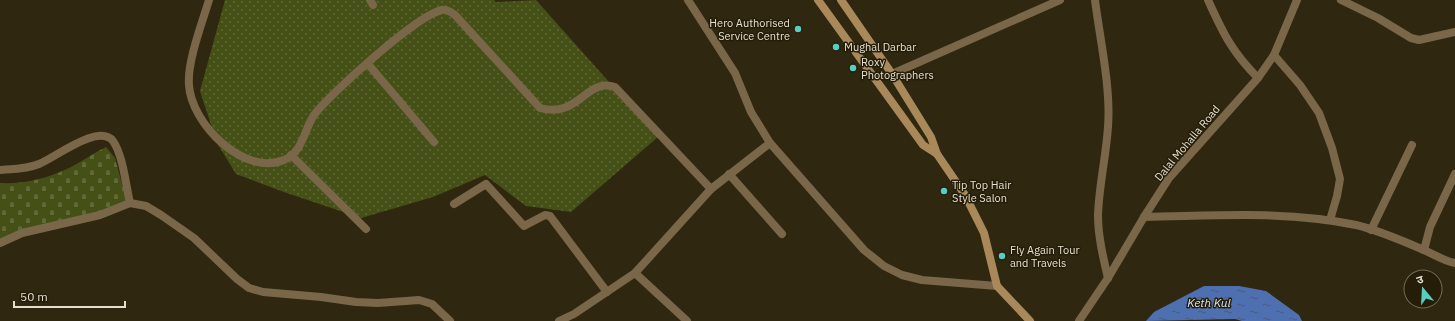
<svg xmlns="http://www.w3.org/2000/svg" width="1455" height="321" viewBox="0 0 1455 321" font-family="'IBM Plex Sans','Noto Sans Devanagari',sans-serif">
<defs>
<pattern id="grass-dots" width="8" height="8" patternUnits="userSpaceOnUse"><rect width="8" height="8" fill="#455016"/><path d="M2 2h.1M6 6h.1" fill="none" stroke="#606937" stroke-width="1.8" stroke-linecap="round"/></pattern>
<pattern id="cemetery-stones" width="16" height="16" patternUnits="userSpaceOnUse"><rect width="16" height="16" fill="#455016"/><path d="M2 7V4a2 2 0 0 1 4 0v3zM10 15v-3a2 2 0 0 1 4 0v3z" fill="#606937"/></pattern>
<pattern id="water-ripples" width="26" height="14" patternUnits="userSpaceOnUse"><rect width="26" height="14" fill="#4e6fb0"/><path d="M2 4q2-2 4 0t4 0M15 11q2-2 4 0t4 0" fill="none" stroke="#4a5b7d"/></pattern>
</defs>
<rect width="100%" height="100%" fill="#2f2710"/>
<polygon fill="url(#grass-dots)" points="225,0 494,0 496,2 536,0 658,137 571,212 526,206 485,175 433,197 361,218 281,191 236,174 217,143 200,91"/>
<path fill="url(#cemetery-stones)" d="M106,147L115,158L127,202L98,213L0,241V183C25,184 46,179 69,168C82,162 93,153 106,147Z"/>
<polygon fill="url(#water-ripples)" points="1204,286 1239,286 1266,291 1299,315 1302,321 1242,321 1235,319 1146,321 1154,312"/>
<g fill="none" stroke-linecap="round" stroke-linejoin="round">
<g stroke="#7a6649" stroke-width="8">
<path d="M209,0C202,23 187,62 189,85C191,123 244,177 284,160C303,152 304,130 314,115C330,94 417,15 442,10C447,9 451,12 455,15L540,108C579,119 586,77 615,87L711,189"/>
<polyline points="370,0 373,5"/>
<polyline points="688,0 735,73 751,112 770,143 864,250 884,266 902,275 922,280 997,286"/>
<path d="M1095,0C1100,40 1111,87 1108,127C1106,157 1099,185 1098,215C1098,236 1103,257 1108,278"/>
<path d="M1208,0C1223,33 1232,52 1258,78"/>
<polyline points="1341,0 1378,18 1411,38 1419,40 1455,32"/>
<polyline points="1274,55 1300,85 1319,113 1332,148 1340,179 1337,196 1330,220"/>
<polyline points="368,64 434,142"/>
<polyline points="892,74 1060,0"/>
<polyline points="291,155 366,229"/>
<path d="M0,170C13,169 27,169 39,164C56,157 99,123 113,141C123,155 126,186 130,203"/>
<polyline points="729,174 782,234"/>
<polyline points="454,204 486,184 524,226 545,215 550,216 607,292"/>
<path d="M1144,217C1214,216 1286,210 1356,225C1378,230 1403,241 1424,250C1435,255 1444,261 1455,263"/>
<polyline points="1371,230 1412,145"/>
<polyline points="0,243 22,233 100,215 130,203 146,206 161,215 194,238 237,279 249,288 263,292 321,297 356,302 378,303 419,300 432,304 450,321"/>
<polyline points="1424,250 1430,227 1455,174"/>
<polyline points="635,273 687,321"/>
<polyline points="559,321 574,314 635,273 711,189 770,143"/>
</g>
<polyline stroke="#7a6649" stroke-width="8" points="1079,321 1108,278 1144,217 1169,178 1258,78 1274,55 1297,0"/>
<g stroke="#a9895a" stroke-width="8">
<polyline points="818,0 923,145 937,154"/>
<polyline points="841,0 892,74 931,137 937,154 965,195 984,233 997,286 1030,321"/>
</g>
</g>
<g fill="#56cec3" stroke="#251d07" stroke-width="1.5">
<circle cx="798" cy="29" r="4"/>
<circle cx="836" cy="47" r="4"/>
<circle cx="853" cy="68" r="4"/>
<circle cx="944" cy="191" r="4"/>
<circle cx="1002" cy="256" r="4"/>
</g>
<g text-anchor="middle" stroke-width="3" stroke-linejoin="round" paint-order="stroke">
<g font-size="11" fill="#e4dfd1" stroke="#251d07" text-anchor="start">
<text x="790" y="27" text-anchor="end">Hero Authorised<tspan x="790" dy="13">Service Centre</tspan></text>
<text x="844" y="51">Mughal Darbar</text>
<text x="861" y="66">Roxy<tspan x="861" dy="13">Photographers</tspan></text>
<text x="952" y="189">Tip Top Hair<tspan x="952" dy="13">Style Salon</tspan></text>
<text x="1010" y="254">Fly Again Tour<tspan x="1010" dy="13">and Travels</tspan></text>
</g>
<g font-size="11" fill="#e4dfd1" stroke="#251d07">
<text transform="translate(1187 143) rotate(-50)" y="4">Dalal Mohalla Road</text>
</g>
<g font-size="12" font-style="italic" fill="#d6e1f3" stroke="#251d07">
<text x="1209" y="307">Keth Kul</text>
</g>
</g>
<g transform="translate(1423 289) rotate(342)"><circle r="19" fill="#251d07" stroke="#716b58"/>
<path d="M0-3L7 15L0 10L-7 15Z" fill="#56cec3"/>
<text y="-6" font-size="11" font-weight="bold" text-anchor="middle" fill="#e4dfd1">उ</text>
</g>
<path d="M14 301v6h111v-6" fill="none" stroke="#e4dfd1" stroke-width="2"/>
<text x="20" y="301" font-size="12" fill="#e4dfd1" stroke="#251d07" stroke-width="3" paint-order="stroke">50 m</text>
</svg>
